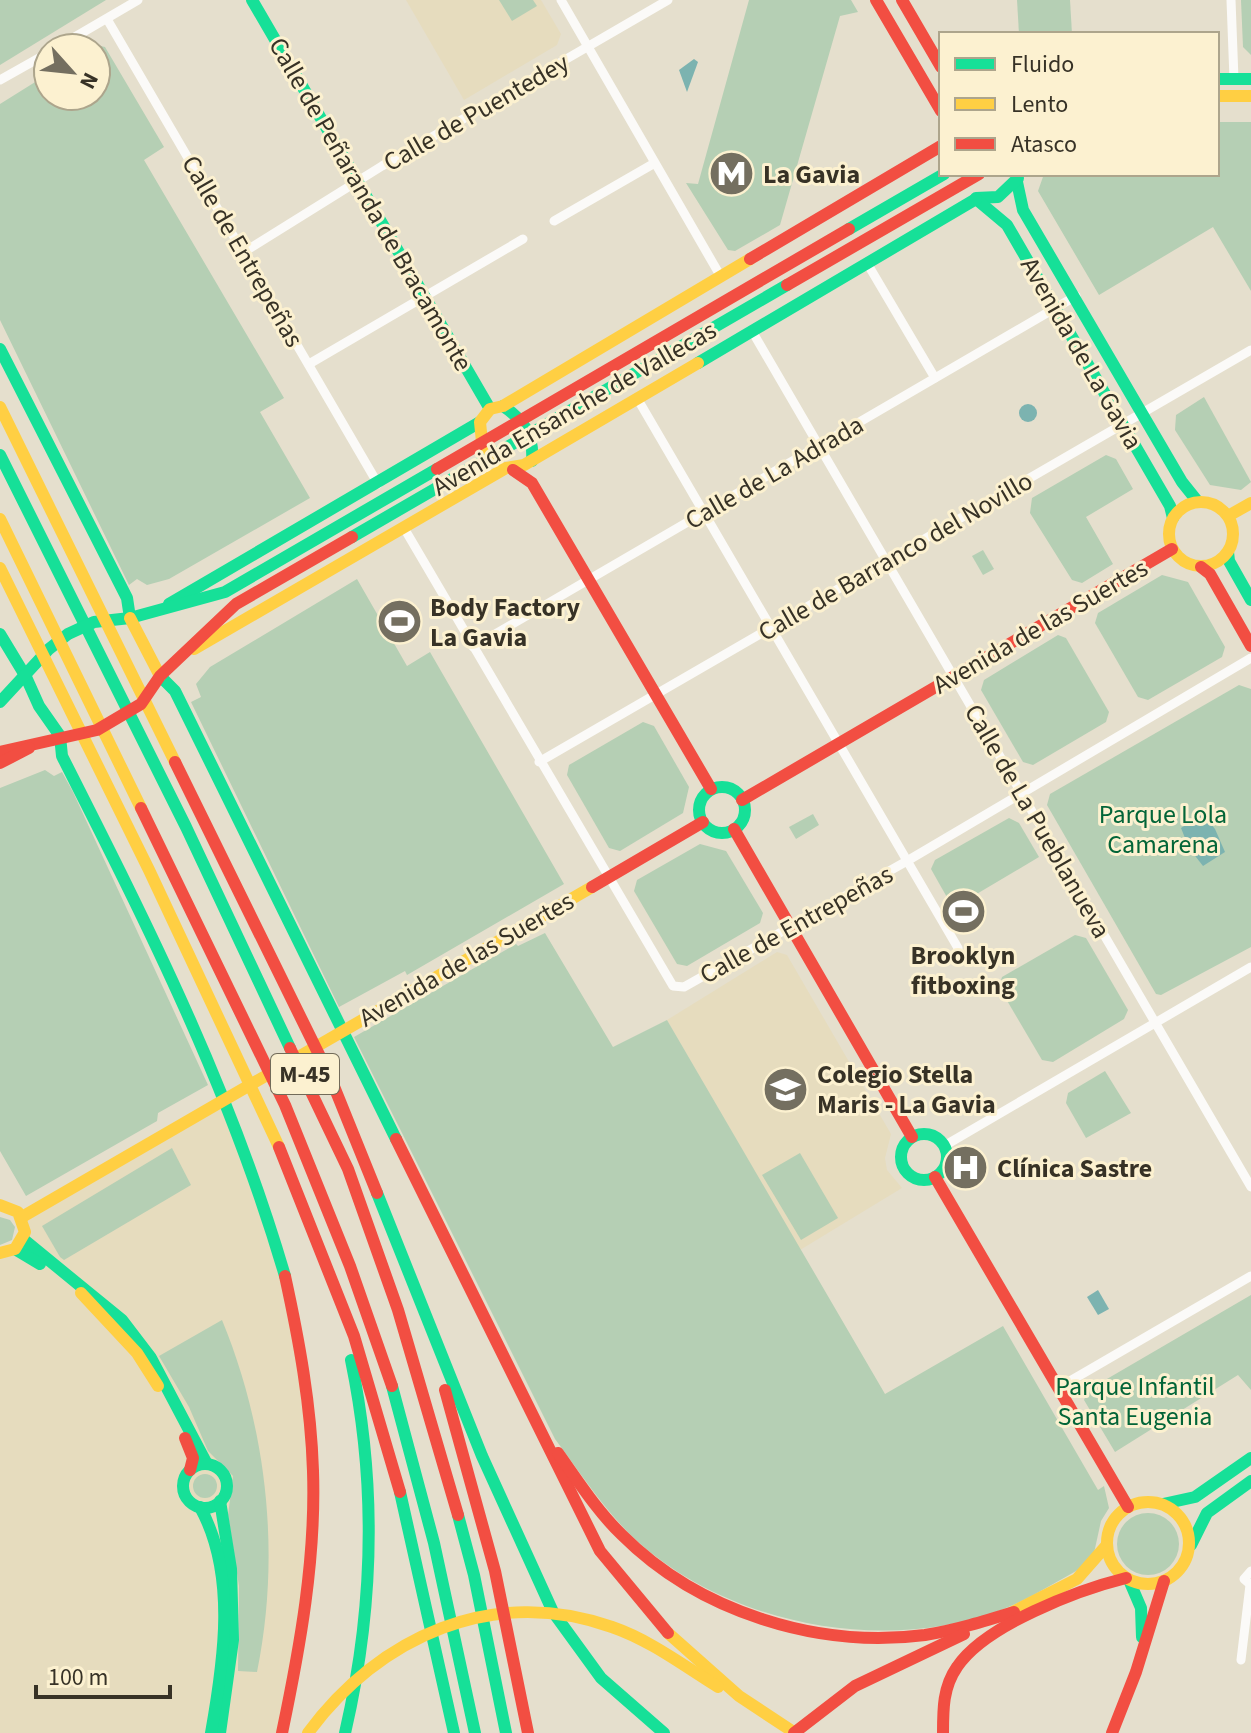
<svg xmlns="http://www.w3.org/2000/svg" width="1251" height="1733" viewBox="0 0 1251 1733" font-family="'Source Sans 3',sans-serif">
<rect width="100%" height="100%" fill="#e5dfcd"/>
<g fill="#e6dcbe">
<polygon points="406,0 541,0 561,34 557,45 464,100"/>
<polygon points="777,952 787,955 891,1134 885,1158 887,1170 902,1188 800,1250 667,1020"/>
<polygon points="228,1098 256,1173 306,1388 311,1544 282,1733 0,1733 0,1253 15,1249 22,1217"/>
</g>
<g fill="#b5cfb4">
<polygon points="0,0 106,0 0,65"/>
<polygon points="499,0 533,0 537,6 512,21"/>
<polygon points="749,0 851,0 858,12 840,16 780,225 735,251 728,250 686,183 698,184"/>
<polygon points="1017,0 1070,0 1072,34 1019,34"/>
<polygon points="1241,0 1251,0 1251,55 1243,47"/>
<polygon points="96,45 105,47 164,147 144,160 284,398 260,412 310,498 169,579 147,585 137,579 129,585 0,320 0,104 48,74 48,96 96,96 96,48 90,48"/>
<polygon points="1217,122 1251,122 1251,291 1213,227 1099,295 1038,191 1044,174 1217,174"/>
<polygon points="1204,397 1251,482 1241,490 1210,485 1175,430 1176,415"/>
<polygon points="1106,455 1116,459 1133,489 1086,517 1113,564 1082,583 1072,580 1030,513 1032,498"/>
<polygon points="983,550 994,569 983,575 972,556"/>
<polygon points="1162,575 1188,582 1225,647 1222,657 1148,700 1138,697 1095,623 1098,613"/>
<polygon points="357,579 407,666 430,652 564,884 407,975 405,971 339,1007 191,702 201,697 196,684 210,667"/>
<polygon points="1058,635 1066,638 1109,712 1106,722 1033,765 1023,762 981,690 984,680"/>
<polygon points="1239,685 1251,689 1251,947 1161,995 1156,994 1047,805 1050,794"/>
<polygon points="643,722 654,726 689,787 683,813 620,851 609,848 567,775 569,765"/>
<polygon points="45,770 54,776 62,772 73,792 208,1085 158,1113 157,1121 26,1196 0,1151 0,788"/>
<polygon points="813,814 819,825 796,839 789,827"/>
<polygon points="1009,818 1019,823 1039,857 953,908 931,869 935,860"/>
<polygon points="700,844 726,851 763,913 760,923 687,966 677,964 634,891 637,880"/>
<path d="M545,933L613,1047L667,1020L885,1394L1003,1326L1098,1490L1104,1486L1109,1508L1101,1521L1094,1553L1087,1565C1059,1580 1030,1599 1001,1610C883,1655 727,1624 635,1539C604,1510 580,1472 555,1439L354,1037L516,944L518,946Z"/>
<polygon points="1075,935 1086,938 1128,1010 1124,1019 1053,1062 1042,1060 999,987 1002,977"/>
<polygon points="1105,1071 1131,1113 1086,1138 1066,1103 1068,1093"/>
<polygon points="172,1148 191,1185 64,1260 60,1257 42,1226"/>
<polygon points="800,1153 838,1218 801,1240 762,1175"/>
<polygon points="0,1217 10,1220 15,1227 12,1240 0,1245"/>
<polygon points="1251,1295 1251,1390 1238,1375 1115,1452 1084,1400 1088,1390"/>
<path d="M222,1320C267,1429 281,1555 257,1672L238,1671L239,1586L228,1515L233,1476L208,1451L189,1407L159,1356Z"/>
<circle cx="205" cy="1486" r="12"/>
<circle cx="1148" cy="1544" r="31"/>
</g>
<g fill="#7cb3b0">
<polygon points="694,59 698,62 687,92 679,70"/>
<circle cx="1028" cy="413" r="9"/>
<polygon points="1203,814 1215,829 1225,852 1203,866 1189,848 1181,828"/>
<polygon points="1098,1290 1109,1309 1098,1315 1087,1297"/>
</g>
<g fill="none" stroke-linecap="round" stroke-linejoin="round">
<g stroke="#fbfaf8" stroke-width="9">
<polyline points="561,0 721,277"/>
<polyline points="1231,0 1234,79"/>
<polyline points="107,19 378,484"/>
<polyline points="56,48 138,0"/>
<polyline points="0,80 48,53"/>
<polyline points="554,221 653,164"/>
<polyline points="244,252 382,166 668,0"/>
<polyline points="867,263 935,378"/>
<polyline points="752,331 1251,1187"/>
<polyline points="309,364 523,239"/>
<polyline points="637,398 958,948"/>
<polyline points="404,528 673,986 684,987 907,861 1251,658"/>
<polyline points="473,647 1076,296"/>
<polyline points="539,762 1251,350"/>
<polyline points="944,1146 1251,967"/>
<polyline points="1058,1388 1251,1276"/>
<polyline points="1251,1571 1244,1579 1251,1585"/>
<polyline points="1241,1660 1250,1585"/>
</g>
<g stroke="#16e098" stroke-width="12">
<polyline points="252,0 490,409"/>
<polyline points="1217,79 1251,79"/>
<polyline points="1017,182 1023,210 1182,482 1198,502"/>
<polyline points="976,198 998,197 1018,178"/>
<polyline points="976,199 1007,225 1170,506 1173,518"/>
<polyline points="849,229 944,174"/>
<polyline points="0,349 127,598 130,618"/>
<polyline points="698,363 976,199"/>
<path d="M503,406C524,420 534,435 532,461"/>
<polyline points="0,455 186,827 290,1048"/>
<polyline points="352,537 787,285"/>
<polyline points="1228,552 1229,561 1251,600"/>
<polyline points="169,604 480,422"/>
<polyline points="0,634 26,677"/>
<polyline points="160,676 175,691 396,1139"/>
<polyline points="26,677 39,706 60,736"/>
<polyline points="0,702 49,649 68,634 94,622 130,618 225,592 437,469"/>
<path d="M60,736L62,756C150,930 230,1088 285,1276"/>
<circle cx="722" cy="810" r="23"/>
<circle cx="924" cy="1157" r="23"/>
<polyline points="377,1193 482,1456 553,1612 601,1678 664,1733"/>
<polyline points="23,1239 122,1320 151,1358 207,1464"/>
<polyline points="15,1249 40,1264"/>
<polyline points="392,1386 434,1543 475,1733"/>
<circle cx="205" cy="1486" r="22"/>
<polyline points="400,1492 454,1733"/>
<polyline points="220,1501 231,1569 233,1640 220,1733"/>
<polyline points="1163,1504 1195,1497 1251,1458"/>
<path d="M200,1507C237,1574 224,1660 211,1733"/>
<polyline points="458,1515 474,1575 506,1733"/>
<polyline points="1191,1545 1207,1513 1251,1481"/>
<polyline points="1129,1580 1141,1608 1142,1637"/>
<path d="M345,1733C374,1609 377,1485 351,1360"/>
</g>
<g stroke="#ffcf43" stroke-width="12">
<polyline points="1217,96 1251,96"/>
<polyline points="0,407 175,762"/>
<polyline points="497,461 482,442 480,422 490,409 503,406 750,259"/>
<circle cx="1201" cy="534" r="32"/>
<polyline points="1228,516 1251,503"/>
<polyline points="0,519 141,808"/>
<polyline points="0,568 149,870 279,1147"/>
<polyline points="130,618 160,676"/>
<polyline points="194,649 506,468 524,465 698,363"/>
<polyline points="0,1205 18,1212 25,1232 15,1249 0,1253"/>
<polyline points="22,1217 592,887"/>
<polyline points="81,1293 137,1353 158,1386"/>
<circle cx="1148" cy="1543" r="41"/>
<polyline points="1007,1615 1077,1579 1106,1546"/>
<polyline points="668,1633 739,1696 795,1733"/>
<path d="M308,1733C379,1636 494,1585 612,1627C650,1640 684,1666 718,1687"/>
</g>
<g stroke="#f24e42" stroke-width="12">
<polyline points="876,0 941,111"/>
<polyline points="902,0 941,67"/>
<polyline points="750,259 941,146"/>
<polyline points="787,285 979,174"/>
<polyline points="437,469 849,229"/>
<polyline points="513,470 532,483 711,789"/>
<polyline points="1201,567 1210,574 1251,646"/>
<polyline points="0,752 97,730 141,704 160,676 236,604 352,537"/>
<polyline points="175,762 331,1079 377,1193"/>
<polyline points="0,763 29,748"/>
<polyline points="742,800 1172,549"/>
<polyline points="141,808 285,1105 350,1266 392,1386"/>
<polyline points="734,829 912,1137"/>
<polyline points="592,887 703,822"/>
<polyline points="290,1048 348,1169 398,1310 458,1515"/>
<polyline points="396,1139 600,1551 668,1633"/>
<polyline points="279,1147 354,1336 400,1492"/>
<polyline points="935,1177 1128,1507"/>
<polyline points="445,1390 495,1571 528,1733"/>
<polyline points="185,1438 193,1458 190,1470"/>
<path d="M558,1453C578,1481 597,1511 622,1535C699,1612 818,1649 925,1635C956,1630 985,1621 1014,1612"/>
<path d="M282,1733C300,1647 316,1559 313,1471C311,1405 299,1340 285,1276"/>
<polyline points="794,1733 855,1686 964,1634"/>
<path d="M943,1733C943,1709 943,1687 957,1667C985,1625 1078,1590 1126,1578"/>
<polyline points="1112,1733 1136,1672 1164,1581"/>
</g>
</g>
<defs>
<symbol id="metro-disc" viewBox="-11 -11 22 22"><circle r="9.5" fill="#746f60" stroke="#fcf1d0"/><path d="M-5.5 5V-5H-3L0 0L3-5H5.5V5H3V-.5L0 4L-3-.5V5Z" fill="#fff"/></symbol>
<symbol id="stadium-disc" viewBox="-11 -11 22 22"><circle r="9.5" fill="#746f60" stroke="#fcf1d0"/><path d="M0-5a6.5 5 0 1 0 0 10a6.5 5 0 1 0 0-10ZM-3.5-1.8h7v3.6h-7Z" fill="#fff"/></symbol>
<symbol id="school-disc" viewBox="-11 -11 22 22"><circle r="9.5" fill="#746f60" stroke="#fcf1d0"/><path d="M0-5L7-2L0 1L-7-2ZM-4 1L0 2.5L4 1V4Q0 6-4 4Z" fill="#fff"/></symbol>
<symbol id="hospital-disc" viewBox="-11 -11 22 22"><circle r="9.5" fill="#746f60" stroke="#fcf1d0"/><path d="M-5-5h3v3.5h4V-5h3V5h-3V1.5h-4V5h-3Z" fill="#fff"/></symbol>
</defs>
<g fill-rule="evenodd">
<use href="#metro-disc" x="706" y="148" width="51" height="51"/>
<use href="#stadium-disc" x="374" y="596" width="51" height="51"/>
<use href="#stadium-disc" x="938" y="886" width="51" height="51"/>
<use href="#school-disc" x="760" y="1064" width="51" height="51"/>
<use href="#hospital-disc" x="940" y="1142" width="51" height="51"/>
</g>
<g text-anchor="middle" stroke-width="6" stroke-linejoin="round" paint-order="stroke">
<rect fill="#fcf1d0" stroke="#726b59" stroke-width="2" x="271" y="1054" width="68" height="40" rx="6"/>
<g font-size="24" font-weight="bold" fill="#373226">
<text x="305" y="1082">M-45</text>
</g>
<g font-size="26" fill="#373226" stroke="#fcf1d0">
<text transform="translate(476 112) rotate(-30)" y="9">Calle de Puentedey</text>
<text transform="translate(371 204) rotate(60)" y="9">Calle de Peñaranda de Bracamonte</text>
<text transform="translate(243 251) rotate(60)" y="9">Calle de Entrepeñas</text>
<text transform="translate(1082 353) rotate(60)" y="9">Avenida de La Gavia</text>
<text transform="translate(574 408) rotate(-30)" y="9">Avenida Ensanche de Vallecas</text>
<text transform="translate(774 472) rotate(-30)" y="9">Calle de La Adrada</text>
<text transform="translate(895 556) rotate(-30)" y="9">Calle de Barranco del Novillo</text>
<text transform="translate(1040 626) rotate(-30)" y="9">Avenida de las Suertes</text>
<text transform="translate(1038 821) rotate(60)" y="9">Calle de La Pueblanueva</text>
<text transform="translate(796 924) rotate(-29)" y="9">Calle de Entrepeñas</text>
<text transform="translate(466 959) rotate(-30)" y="9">Avenida de las Suertes</text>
</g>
<g font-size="26" font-weight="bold" fill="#373226" stroke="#fcf1d0" text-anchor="start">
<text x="763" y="183">La Gavia</text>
<text x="430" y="616">Body Factory<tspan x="430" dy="30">La Gavia</tspan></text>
<text x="963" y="964" text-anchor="middle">Brooklyn<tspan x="963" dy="30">fitboxing</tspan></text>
<text x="817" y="1083">Colegio Stella<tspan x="817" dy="30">Maris - La Gavia</tspan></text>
<text x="997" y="1177">Clínica Sastre</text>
</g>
<g font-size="26" fill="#036538" stroke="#fcf1d0">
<text x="1163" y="823">Parque Lola<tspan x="1163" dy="30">Camarena</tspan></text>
<text x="1135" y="1395">Parque Infantil<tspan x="1135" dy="30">Santa Eugenia</tspan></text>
</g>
</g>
<rect x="939" y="32" width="280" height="144" fill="#fcf1d0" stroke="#ada58c" stroke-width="2"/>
<rect x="955" y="58" width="40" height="12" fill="#16e098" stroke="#ada58c" stroke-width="2"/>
<text x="1011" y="72" font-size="24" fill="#373226">Fluido</text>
<rect x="955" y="98" width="40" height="12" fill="#ffcf43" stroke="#ada58c" stroke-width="2"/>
<text x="1011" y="112" font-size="24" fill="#373226">Lento</text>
<rect x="955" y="138" width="40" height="12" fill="#f24e42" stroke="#ada58c" stroke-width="2"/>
<text x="1011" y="152" font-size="24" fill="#373226">Atasco</text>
<g transform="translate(72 72) rotate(117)"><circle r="38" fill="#fcf1d0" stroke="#ada58c" stroke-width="2"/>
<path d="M0-6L14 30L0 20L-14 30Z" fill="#746f60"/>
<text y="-12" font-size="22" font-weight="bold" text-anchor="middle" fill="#373226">N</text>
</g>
<path d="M36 1685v12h134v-12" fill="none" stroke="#373226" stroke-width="4"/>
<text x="48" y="1685" font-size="24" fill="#373226" stroke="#fcf1d0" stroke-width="6" paint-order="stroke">100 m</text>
</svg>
